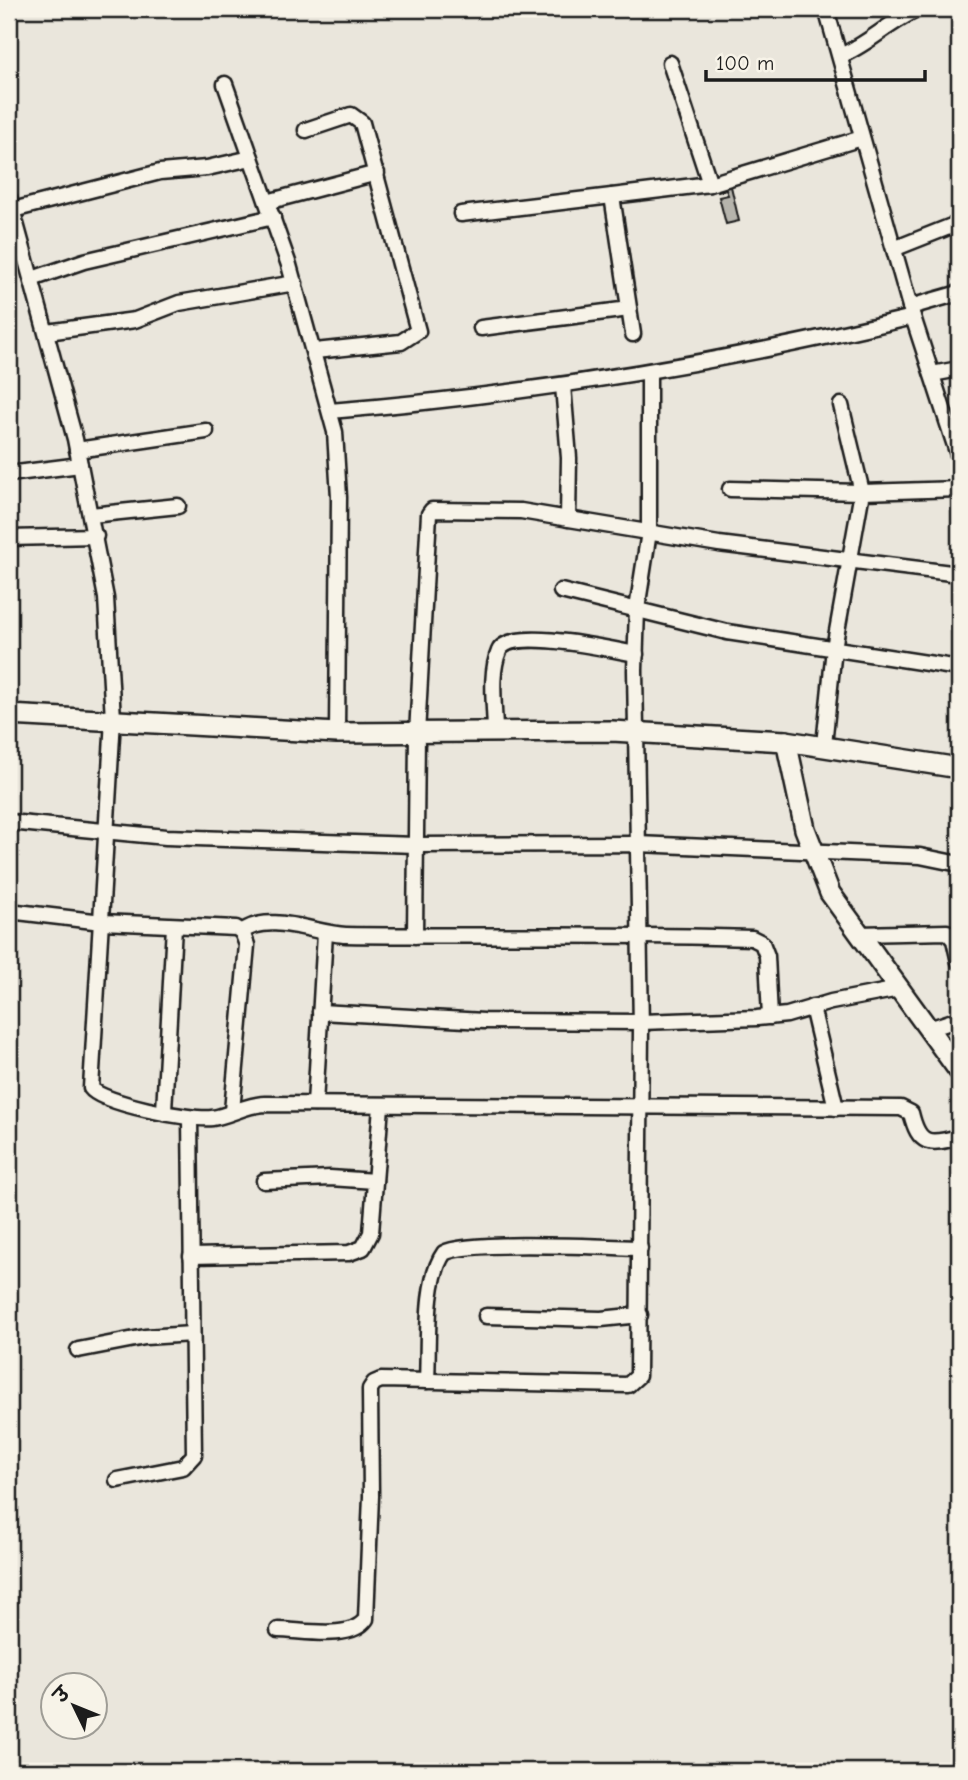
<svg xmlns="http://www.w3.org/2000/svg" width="968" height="1780" viewBox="0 0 968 1780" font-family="'Comic Neue','Playpen Sans Deva',sans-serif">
<rect width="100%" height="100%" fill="#eae6dc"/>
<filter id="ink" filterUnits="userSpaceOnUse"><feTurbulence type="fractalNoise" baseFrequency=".0143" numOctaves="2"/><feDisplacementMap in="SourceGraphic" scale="14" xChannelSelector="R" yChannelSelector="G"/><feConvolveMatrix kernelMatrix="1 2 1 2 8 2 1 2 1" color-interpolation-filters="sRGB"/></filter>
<g filter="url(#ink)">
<g fill="#b6b4ac" stroke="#1c1c1c" stroke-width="2">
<polygon points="730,182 739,221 726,224 719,197 728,195 726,190 718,192 716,186"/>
<polygon points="953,1026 959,1046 947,1047 937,1031"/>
</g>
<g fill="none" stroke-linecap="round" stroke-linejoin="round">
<defs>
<g id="street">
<polyline points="826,9 913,317 959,458"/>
<path d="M840,56C869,44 890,21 919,9"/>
<polyline points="670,63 710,184"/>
<polyline points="225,84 289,265 335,432 339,497 337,733"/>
<polyline points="306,130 351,115 362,123 418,331 401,342 315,351"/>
<path d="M9,198L75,439L106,598L113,719L91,1088C101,1103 192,1121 212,1118C231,1115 245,1105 265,1104L901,1108L911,1113C919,1146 929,1145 959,1137"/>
<polyline points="267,202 377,173"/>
<polyline points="9,211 160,172 207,168 251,158"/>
<polyline points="461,214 612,196"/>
<polyline points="896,248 959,223"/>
<polyline points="32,279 84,261 273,217"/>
<polyline points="910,307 959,293"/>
<polyline points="481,328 629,309"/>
<polyline points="47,332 135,320 179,303 295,283"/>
<polyline points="633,334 612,196 710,184 862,138"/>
<polyline points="932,374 959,369"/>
<polyline points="563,386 569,458 568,519"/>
<path d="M330,411C527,395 720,363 913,317"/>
<polyline points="77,450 206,431"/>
<polyline points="9,474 80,465"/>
<polyline points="730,489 862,492 959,489"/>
<polyline points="91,515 178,506"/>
<polyline points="9,538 96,536"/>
<polyline points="561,591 727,632 959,668"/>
<path d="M495,733C495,708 489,674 499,651C509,626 613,650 636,654"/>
<polyline points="824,745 834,648 862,492 841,405"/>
<polyline points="9,822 166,837 416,845 638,844 920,856 959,864"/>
<polyline points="9,911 102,922 236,928 242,932 247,945 232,1111"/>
<path d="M242,932C269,911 316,934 346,935C482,937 617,933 752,938L762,943L767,956L770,1017"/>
<polyline points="859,934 947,932 954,940 959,962"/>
<polyline points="415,936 417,734 429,514 432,510 521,511 719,544 959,574"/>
<polyline points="812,1007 836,1108"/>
<polyline points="320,1012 484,1021 641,1022 757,1018 787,1015 831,1002 899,989"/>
<polyline points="929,1029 959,1019"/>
<polyline points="315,1104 325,933"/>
<polyline points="164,1111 174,926"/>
<polyline points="264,1181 330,1178 375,1181"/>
<polyline points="191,1256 349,1253 363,1248 371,1233 381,1106"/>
<polyline points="486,1316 601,1319 640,1315"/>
<polyline points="78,1350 145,1337 192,1334"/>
<path d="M427,1381C429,1346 424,1281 444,1253C466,1240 606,1247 640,1248"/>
<polyline points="117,1480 183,1467 194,1455 190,1118"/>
<path d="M278,1630C302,1630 351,1641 366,1619L371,1496L370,1389L374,1383L381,1380L628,1385L638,1376L641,1028L635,670L637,609L649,532V372"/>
</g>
<g id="secondary">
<polyline points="9,715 337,733 612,731 786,741 959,768"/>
<polyline points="786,741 805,829 830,893 959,1071"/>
</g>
</defs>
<use href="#street" stroke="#1c1c1c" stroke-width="19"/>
<use href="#secondary" stroke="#1c1c1c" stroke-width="24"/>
<use href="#street" stroke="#f7f3e8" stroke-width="14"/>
<use href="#secondary" stroke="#f7f3e8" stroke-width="19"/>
</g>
</g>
<rect width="968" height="1780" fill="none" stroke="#f7f3e8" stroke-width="35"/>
<rect x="18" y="18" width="933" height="1745" fill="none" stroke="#1c1c1c" stroke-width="2.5" filter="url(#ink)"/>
<g transform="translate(74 1706) rotate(313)"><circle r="33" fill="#f7f3e8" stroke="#9f9d96" stroke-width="2"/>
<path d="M0-5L12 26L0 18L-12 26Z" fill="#1c1c1c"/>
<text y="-10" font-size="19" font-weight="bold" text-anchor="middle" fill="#1c1c1c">उ</text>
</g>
<path d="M706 70v10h219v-10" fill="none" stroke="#1c1c1c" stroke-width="3.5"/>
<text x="716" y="70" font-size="21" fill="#1c1c1c" stroke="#f7f3e8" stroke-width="5" paint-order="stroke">100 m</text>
</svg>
